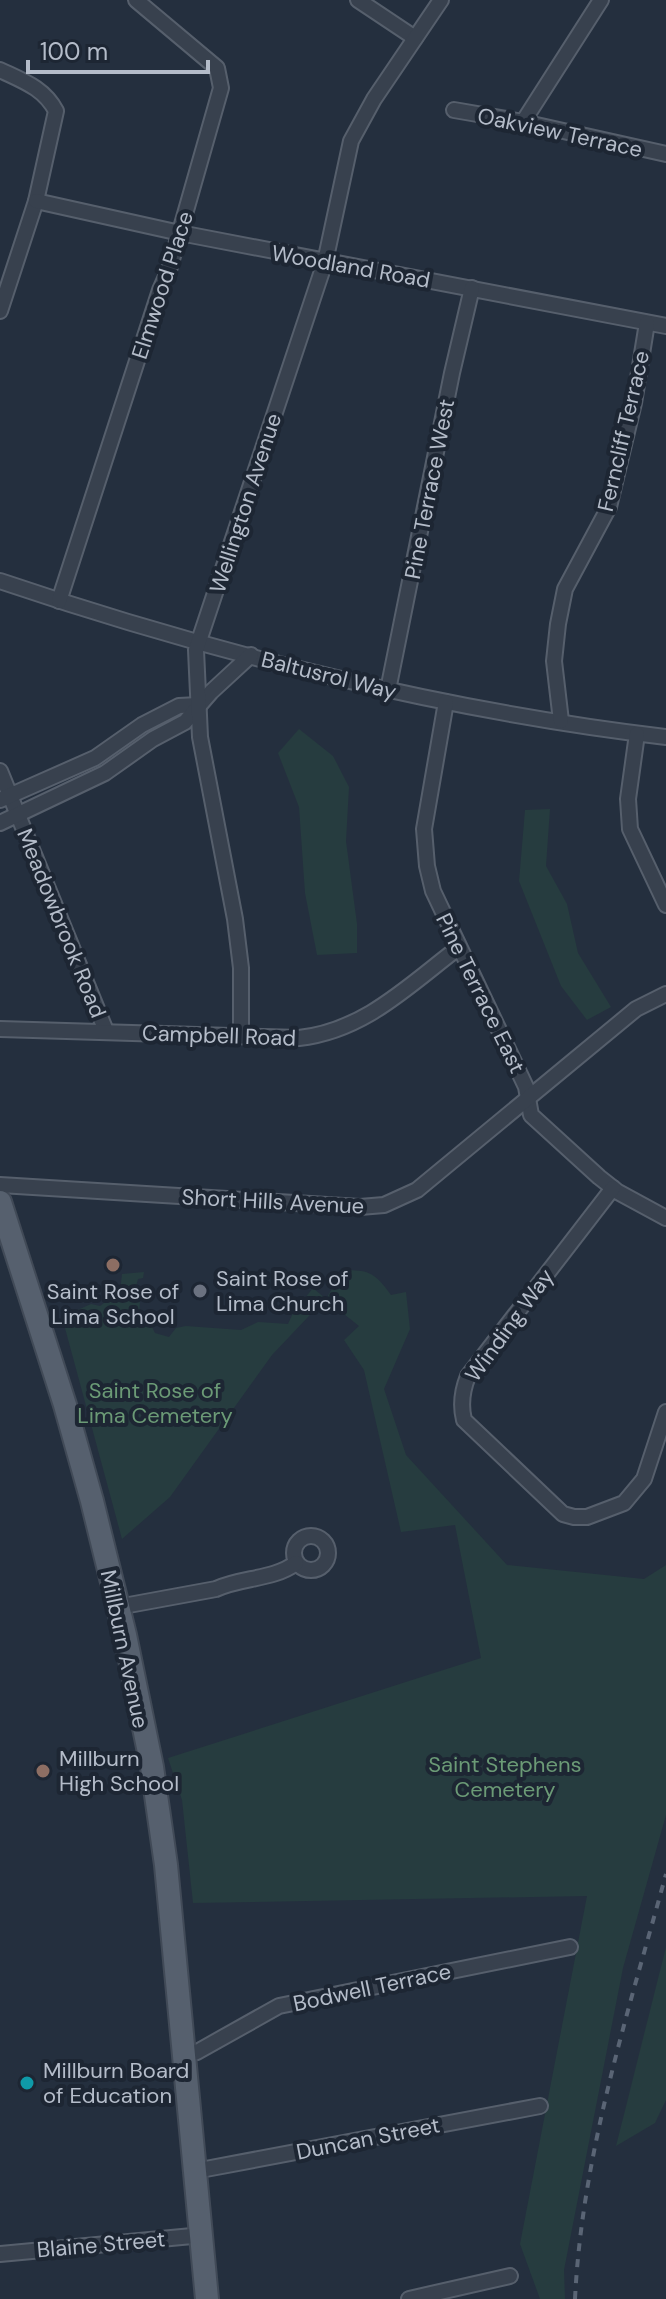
<svg xmlns="http://www.w3.org/2000/svg" width="666" height="2299" viewBox="0 0 666 2299" font-family="'DM Sans',sans-serif">
<rect width="100%" height="100%" fill="#242f3e"/>
<g fill="#263c3f">
<polygon points="299,729 333,756 349,787 346,841 357,924 357,953 317,955 305,893 299,807 278,753"/>
<polygon points="550,809 546,866 567,904 578,953 611,1007 587,1020 561,986 519,881 525,810"/>
<path d="M343,1270C370,1270 375,1273 391,1295L406,1292L410,1329L384,1389L406,1455L507,1565L644,1579L666,1565V1815L623,1968L564,2270L565,2299H540L520,2244L587,1896L193,1903L182,1800L168,1758L481,1658L455,1525L401,1532L364,1370L344,1340L359,1326L325,1299L272,1355L170,1497L122,1539L62,1317L91,1304L100,1306L108,1300L110,1294L120,1292L122,1274L144,1272L143,1278L138,1279L135,1290L140,1297L139,1325L152,1327L155,1333L169,1337L176,1328L186,1326L241,1330L258,1322L288,1324L293,1313L313,1288L326,1299Z"/>
<polygon points="666,1947 666,2100 655,2123 616,2146"/>
</g>
<g fill="none" stroke-linecap="round" stroke-linejoin="round">
<defs>
<g id="minor">
<polyline points="358,0 415,38"/>
<path d="M0,70C23,81 44,88 56,111L36,201L0,311"/>
<polyline points="454,110 523,122 666,154"/>
<polyline points="523,122 601,0"/>
<polyline points="36,201 180,233 666,326"/>
<path d="M0,581C212,653 444,711 666,737"/>
<polyline points="59,601 160,290 169,270 221,88 217,68 136,0"/>
<polyline points="388,690 452,373 472,288"/>
<polyline points="446,702 424,829 427,866 433,891 526,1087 531,1115 599,1177 618,1192 666,1218"/>
<polyline points="561,721 554,661 558,624 565,589 609,507 634,403 647,323"/>
<polyline points="637,734 628,799 630,829 666,905"/>
<polyline points="0,771 106,1031"/>
<polyline points="0,800 95,758 142,725 179,706 198,705"/>
<polyline points="0,823 105,773 153,739 185,722 211,692 251,655"/>
<path d="M0,1029L299,1038C364,1031 408,986 458,948"/>
<polyline points="241,1036 241,968 235,919 200,737 196,650 325,262 351,141 374,99 441,0"/>
<polyline points="0,1185 360,1207 384,1205 417,1190 636,1009 666,994"/>
<path d="M613,1188L468,1376C462,1391 460,1404 464,1420L563,1514L574,1517H587L624,1503L644,1479L666,1412"/>
<circle cx="311" cy="1553" r="17"/>
<path d="M118,1607L216,1589C242,1577 273,1580 296,1563"/>
<polyline points="185,2054 197,2052 279,2006 570,1947"/>
<polyline points="195,2171 540,2106"/>
<polyline points="0,2254 203,2235"/>
<polyline points="409,2299 510,2276"/>
</g>
<polyline id="primary" points="0,1202 65,1405 92,1501 125,1635 152,1767 166,1865 207,2299"/>
</defs>
<use href="#minor" stroke="#565f6c" stroke-width="18"/>
<use href="#primary" stroke="#414a57" stroke-width="26"/>
<use href="#minor" stroke="#38414e" stroke-width="14"/>
<use href="#primary" stroke="#56606e" stroke-width="22"/>
<path stroke="#5a6575" stroke-width="4" stroke-dasharray="8 8" stroke-linecap="butt" d="M575,2299C582,2154 628,2013 666,1874"/>
</g>
<g fill="#8d6e63" stroke="#1d2633" stroke-width="3">
<circle cx="113" cy="1265" r="8"/>
<circle cx="43" cy="1771" r="8"/>
</g>
<circle fill="#6b7280" stroke="#1d2633" stroke-width="3" cx="200" cy="1291" r="8"/>
<circle fill="#0f9aa8" stroke="#1d2633" stroke-width="3" cx="27" cy="2083" r="8"/>
<g text-anchor="middle" stroke-width="8" stroke-linejoin="round" paint-order="stroke">
<g font-size="22" fill="#b4bcc9" stroke="#1d2633">
<text transform="translate(560 132) rotate(12)" y="8">Oakview Terrace</text>
<text transform="translate(351 266) rotate(10)" y="8">Woodland Road</text>
<text transform="translate(162 285) rotate(-72)" y="8">Elmwood Place</text>
<text transform="translate(623 431) rotate(-77)" y="8">Ferncliff Terrace</text>
<text transform="translate(429 489) rotate(-79)" y="8">Pine Terrace West</text>
<text transform="translate(245 503) rotate(-72)" y="8">Wellington Avenue</text>
<text transform="translate(329 675) rotate(14)" y="8">Baltusrol Way</text>
<text transform="translate(62 923) rotate(68)" y="8">Meadowbrook Road</text>
<text transform="translate(481 993) rotate(64)" y="8">Pine Terrace East</text>
<text transform="translate(219 1035) rotate(2)" y="8">Campbell Road</text>
<text transform="translate(273 1201) rotate(3)" y="8">Short Hills Avenue</text>
<text transform="translate(509 1325) rotate(-54)" y="8">Winding Way</text>
<text transform="translate(125 1649) rotate(78)" y="8">Millburn Avenue</text>
<text transform="translate(372 1987) rotate(-12)" y="8">Bodwell Terrace</text>
<text transform="translate(368 2138) rotate(-11)" y="8">Duncan Street</text>
<text transform="translate(101 2244) rotate(-5)" y="8">Blaine Street</text>
</g>
<g font-size="22" fill="#b4bcc9" stroke="#1d2633" text-anchor="start">
<text x="216" y="1286">Saint Rose of<tspan x="216" dy="25">Lima Church</tspan></text>
<text x="113" y="1299" text-anchor="middle">Saint Rose of<tspan x="113" dy="25">Lima School</tspan></text>
<text x="59" y="1766">Millburn<tspan x="59" dy="25">High School</tspan></text>
<text x="43" y="2078">Millburn Board<tspan x="43" dy="25">of Education</tspan></text>
</g>
<g font-size="22" fill="#6b9a76" stroke="#1d2633">
<text x="155" y="1398">Saint Rose of<tspan x="155" dy="25">Lima Cemetery</tspan></text>
<text x="505" y="1772">Saint Stephens<tspan x="505" dy="25">Cemetery</tspan></text>
</g>
</g>
<path d="M28 60v12h180v-12" fill="none" stroke="#b4bcc9" stroke-width="4"/>
<text x="40" y="60" font-size="24" fill="#b4bcc9" stroke="#1d2633" stroke-width="6" paint-order="stroke">100 m</text>
</svg>
